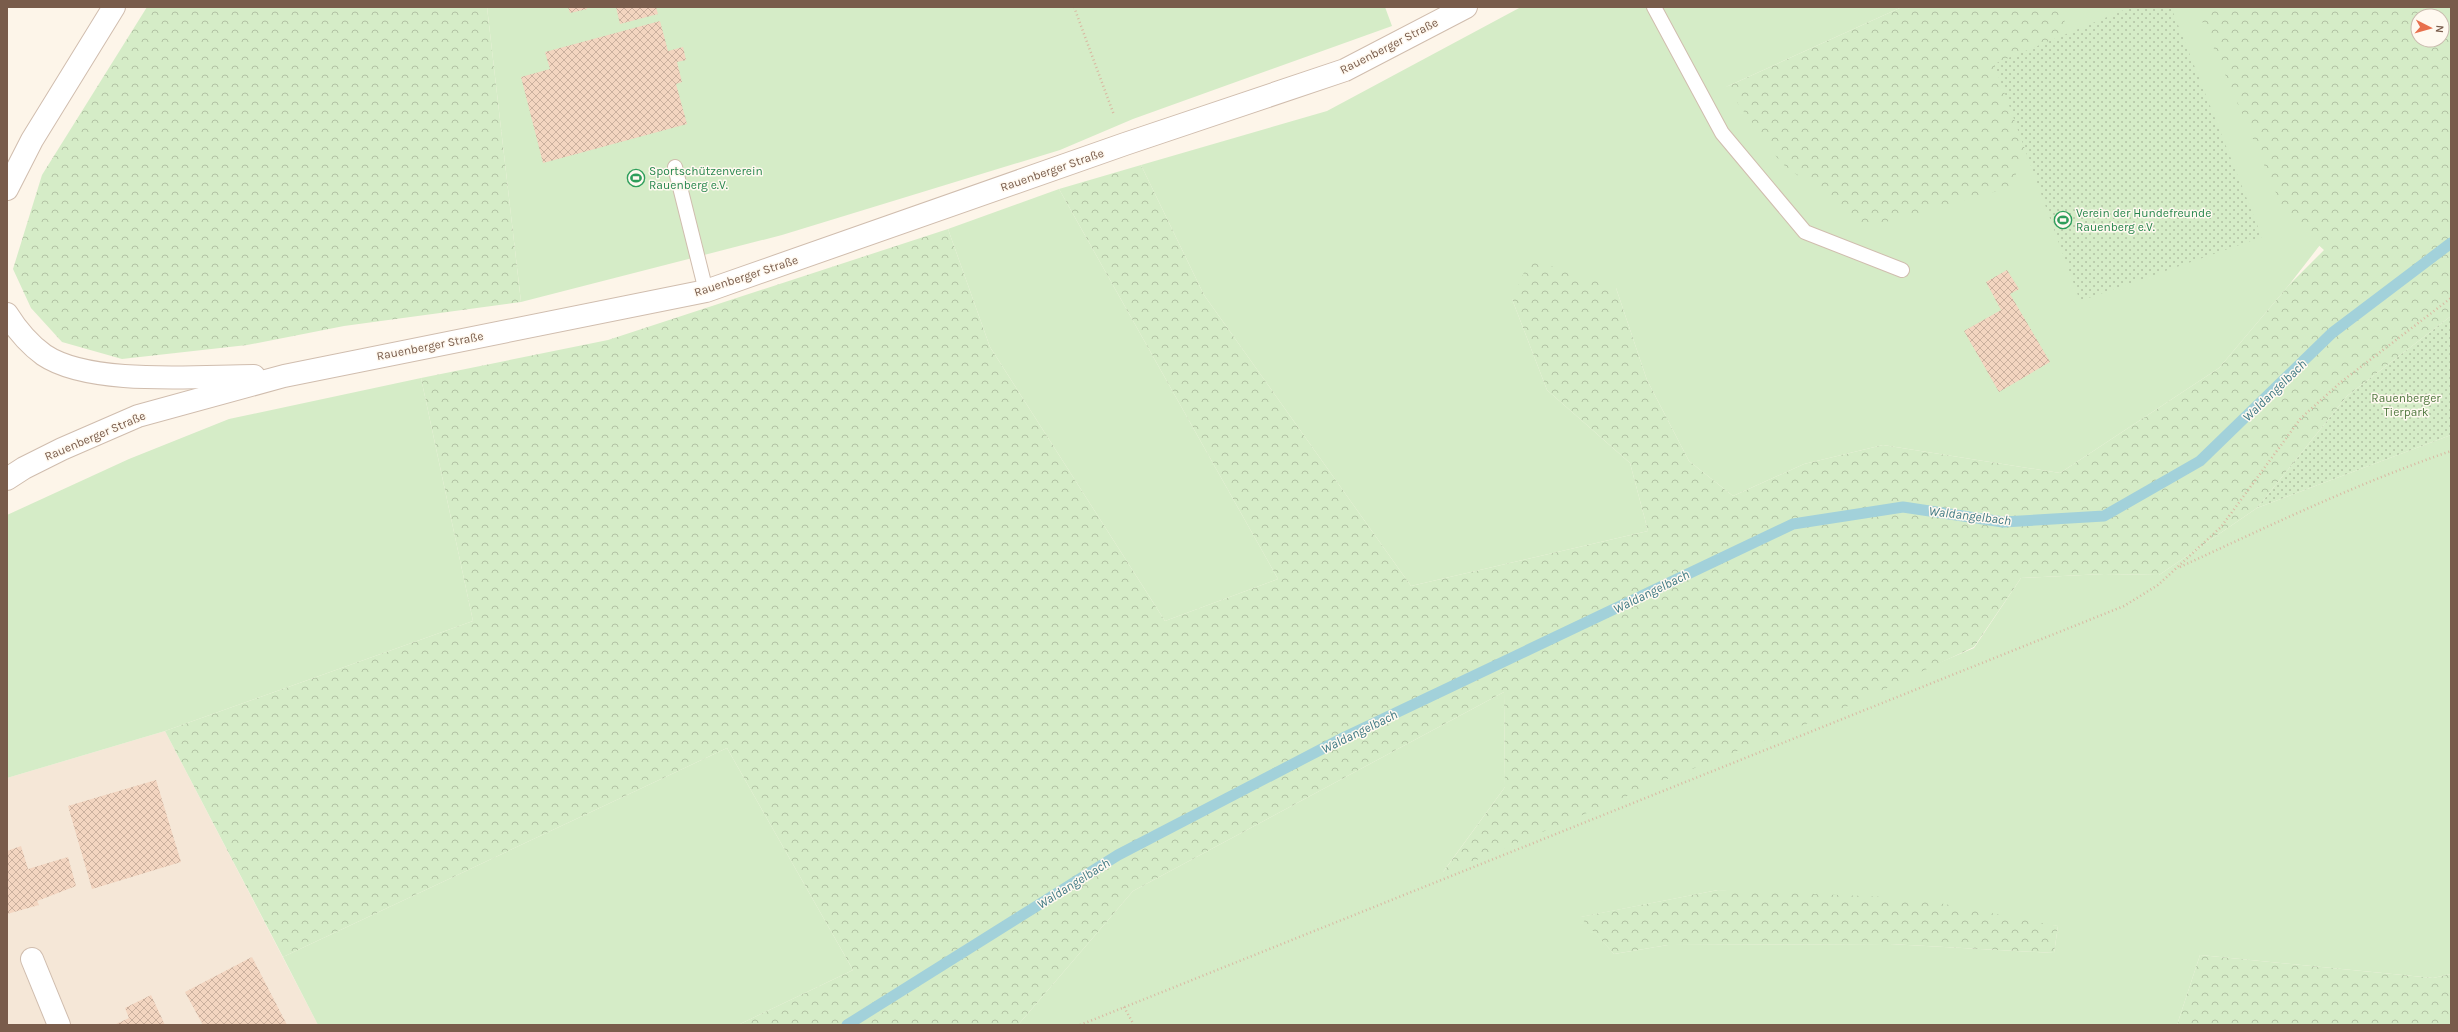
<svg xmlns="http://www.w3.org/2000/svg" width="2458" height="1032" viewBox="0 0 2458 1032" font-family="Karla,sans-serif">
<defs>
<pattern id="forest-crowns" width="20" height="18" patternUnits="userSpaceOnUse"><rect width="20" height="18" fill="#d5ecc7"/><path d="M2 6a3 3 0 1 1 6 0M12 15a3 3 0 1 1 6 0" fill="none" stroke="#b2c2a4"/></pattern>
<pattern id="park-dots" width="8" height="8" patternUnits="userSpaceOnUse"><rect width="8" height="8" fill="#d5ecc7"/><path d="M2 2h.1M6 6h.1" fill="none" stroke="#b2c2a4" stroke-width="1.8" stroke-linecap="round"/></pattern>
<pattern id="building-cross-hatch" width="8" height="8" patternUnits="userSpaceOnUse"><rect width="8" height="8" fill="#f3d5c0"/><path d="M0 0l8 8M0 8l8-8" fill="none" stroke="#cab09e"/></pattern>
</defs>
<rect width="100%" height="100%" fill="#fdf5e9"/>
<polygon fill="#f5e7d7" points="165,731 318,1025 7,1025 7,778"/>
<g fill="#d5ecc7" fill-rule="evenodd">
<polygon points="487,7 1385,7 1392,26 1133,119 1060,150 782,235 521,302"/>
<polygon points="1521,7 1902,7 1726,87 1974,7 2427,7 2418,16 2418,40 2451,76 2289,285 2219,368 2060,473 1883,445 1804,464 1733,496 1689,461 1647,380 1616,288 1512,299 1547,390 1630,463 1648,531 1411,586 1204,295 1141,165 1327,111"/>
<polygon points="1059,189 1278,579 1165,621 990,347 948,229"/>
<polygon points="421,378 473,621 165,731 7,778 7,515 129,459 229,419"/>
<path d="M2451,435V974L2433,978L2200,955L2177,1025H1018L1133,891L1504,692L1505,787L1443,872L1974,648L2021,578L2104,574L2159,575L2257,508ZM1718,890L2058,926L2054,953L1890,944L1668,945L1614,954L1581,917Z"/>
<polygon points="727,748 853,970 738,1025 318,1025 283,957"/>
</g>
<g fill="url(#forest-crowns)" fill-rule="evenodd">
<polygon points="147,7 487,7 521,302 344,326 247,345 122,359 62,342 31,308 13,269 42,175"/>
<polygon points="1902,7 2079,7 2065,9 2062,95 2008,188 1868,227 1781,163 1726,87"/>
<path d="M2196,7H2451V316L2347,396L2257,508L2159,575L2104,574L2021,578L1974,647L1831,714L1667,779L1441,875L1505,787L1504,692L1133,891L1018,1025H738L853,970L727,748L283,957L165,731L473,621L421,378L608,340L948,229L990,347L1165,621L1278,579L1059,189L1141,165L1204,295L1411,586L1648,531L1630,463L1547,390L1512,299L1530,259L1616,288L1647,380L1689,461L1733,496L1804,464L1883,445L2060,473L2219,368L2289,285L2324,250L2286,216ZM2418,16H2442V40H2418Z"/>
<polygon points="1718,890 1913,898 2058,926 2054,953 1890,944 1668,945 1614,954 1580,917"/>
<polygon points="2200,955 2433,978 2451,974 2451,1025 2177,1025"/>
</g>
<g fill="url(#park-dots)">
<polygon points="2131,7 2171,7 2262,237 2080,301 1994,64"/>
<polygon points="2451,316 2451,435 2257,508 2347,396"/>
</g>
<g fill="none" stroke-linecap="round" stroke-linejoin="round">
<polyline stroke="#a2d1da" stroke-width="11" points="847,1025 1118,855 1343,738 1793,524 1903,507 2003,522 2104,516 2200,461 2332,333 2451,243"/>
</g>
<g fill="url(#building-cross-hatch)">
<polygon points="568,7 587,7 587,9 570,13"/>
<polygon points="616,7 656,7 658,14 620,24"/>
<polygon points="660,21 668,51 683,47 686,60 677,62 682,82 676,84 687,124 543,163 521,77 550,69 545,52"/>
<polygon points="2007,270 2019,289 2010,294 2050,362 1999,392 1964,331 2001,310 1986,282"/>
<polygon points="156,780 181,862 92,889 68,806"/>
<polygon points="21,846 28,869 68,857 76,886 37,901 39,905 7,914 7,851"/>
<polygon points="252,957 287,1025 203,1025 185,992"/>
<polygon points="151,995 165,1025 114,1025 129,1018 125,1008"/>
</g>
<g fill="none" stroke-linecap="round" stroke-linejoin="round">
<defs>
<g id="service">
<polyline points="1654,7 1722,133 1805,232 1902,270"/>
<polyline points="675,167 706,291"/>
</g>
<polyline id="minor" points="32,959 59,1025"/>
<g id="tertiary">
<polyline points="7,189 32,140 114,7"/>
<path d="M7,314C17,330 29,344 44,355C90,386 198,376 254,376"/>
<polyline points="7,479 24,468 62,449 138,416 284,376 706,291 1125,144 1345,70 1466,7"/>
</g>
</defs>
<use href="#service" stroke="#d0bdae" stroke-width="16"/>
<use href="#minor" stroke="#d0bdae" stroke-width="24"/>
<use href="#tertiary" stroke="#d0bdae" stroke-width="24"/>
<g stroke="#d9b8a2" stroke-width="2.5" stroke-dasharray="1 3" stroke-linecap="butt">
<polyline points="1074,7 1114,115"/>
<path d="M2180,567C2269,526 2358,483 2451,451"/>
<polyline points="1124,1007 1134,1025"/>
<polyline points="1080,1025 2124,606 2158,585 2221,527 2301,418 2341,382 2451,298"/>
</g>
<use href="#service" stroke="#fff" stroke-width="14"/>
<use href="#minor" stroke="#fff" stroke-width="22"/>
<use href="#tertiary" stroke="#fff" stroke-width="22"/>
</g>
<defs>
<symbol id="stadium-ring" viewBox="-11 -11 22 22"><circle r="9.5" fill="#fff9f0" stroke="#2e9e5b" stroke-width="1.5"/><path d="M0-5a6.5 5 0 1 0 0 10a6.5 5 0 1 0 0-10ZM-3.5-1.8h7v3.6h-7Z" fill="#2e9e5b"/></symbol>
</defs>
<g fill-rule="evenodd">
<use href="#stadium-ring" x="626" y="168" width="20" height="20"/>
<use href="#stadium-ring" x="2053" y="210" width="20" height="20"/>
</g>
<g text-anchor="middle" stroke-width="3" stroke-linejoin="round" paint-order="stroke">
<g font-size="12" fill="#795c4b" stroke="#fff9f0">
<text transform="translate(1389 46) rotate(-27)" y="4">Rauenberger Straße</text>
<text transform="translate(1052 170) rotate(-19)" y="4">Rauenberger Straße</text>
<text transform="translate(746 276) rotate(-18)" y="4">Rauenberger Straße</text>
<text transform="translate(430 346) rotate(-11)" y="4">Rauenberger Straße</text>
<text transform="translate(95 436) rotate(-23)" y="4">Rauenberger Straße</text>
</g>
<g font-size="12" fill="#27864d" stroke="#fff9f0" text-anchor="start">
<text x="649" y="175">Sportschützenverein<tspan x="649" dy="14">Rauenberg e.V.</tspan></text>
<text x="2076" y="217">Verein der Hundefreunde<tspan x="2076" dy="14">Rauenberg e.V.</tspan></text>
</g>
<g font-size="12" fill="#517940" stroke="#fff9f0">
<text x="2406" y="402">Rauenberger<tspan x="2406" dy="14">Tierpark</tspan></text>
</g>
<g font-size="13" font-style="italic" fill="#417a85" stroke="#fff9f0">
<text transform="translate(2274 390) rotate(-44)" y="5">Waldangelbach</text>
<text transform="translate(1970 515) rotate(7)" y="5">Waldangelbach</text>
<text transform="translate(1651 591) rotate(-26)" y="5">Waldangelbach</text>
<text transform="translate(1359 731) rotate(-26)" y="5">Waldangelbach</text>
<text transform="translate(1073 883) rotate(-32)" y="5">Waldangelbach</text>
</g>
</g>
<rect width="2458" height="1032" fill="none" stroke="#795c4b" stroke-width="16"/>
<g transform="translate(2430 28) rotate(96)"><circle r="19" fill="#fff9f0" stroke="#c9baae"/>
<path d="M0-3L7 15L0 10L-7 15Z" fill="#e8704d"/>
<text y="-6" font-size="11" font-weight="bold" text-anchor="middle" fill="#795c4b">N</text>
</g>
</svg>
